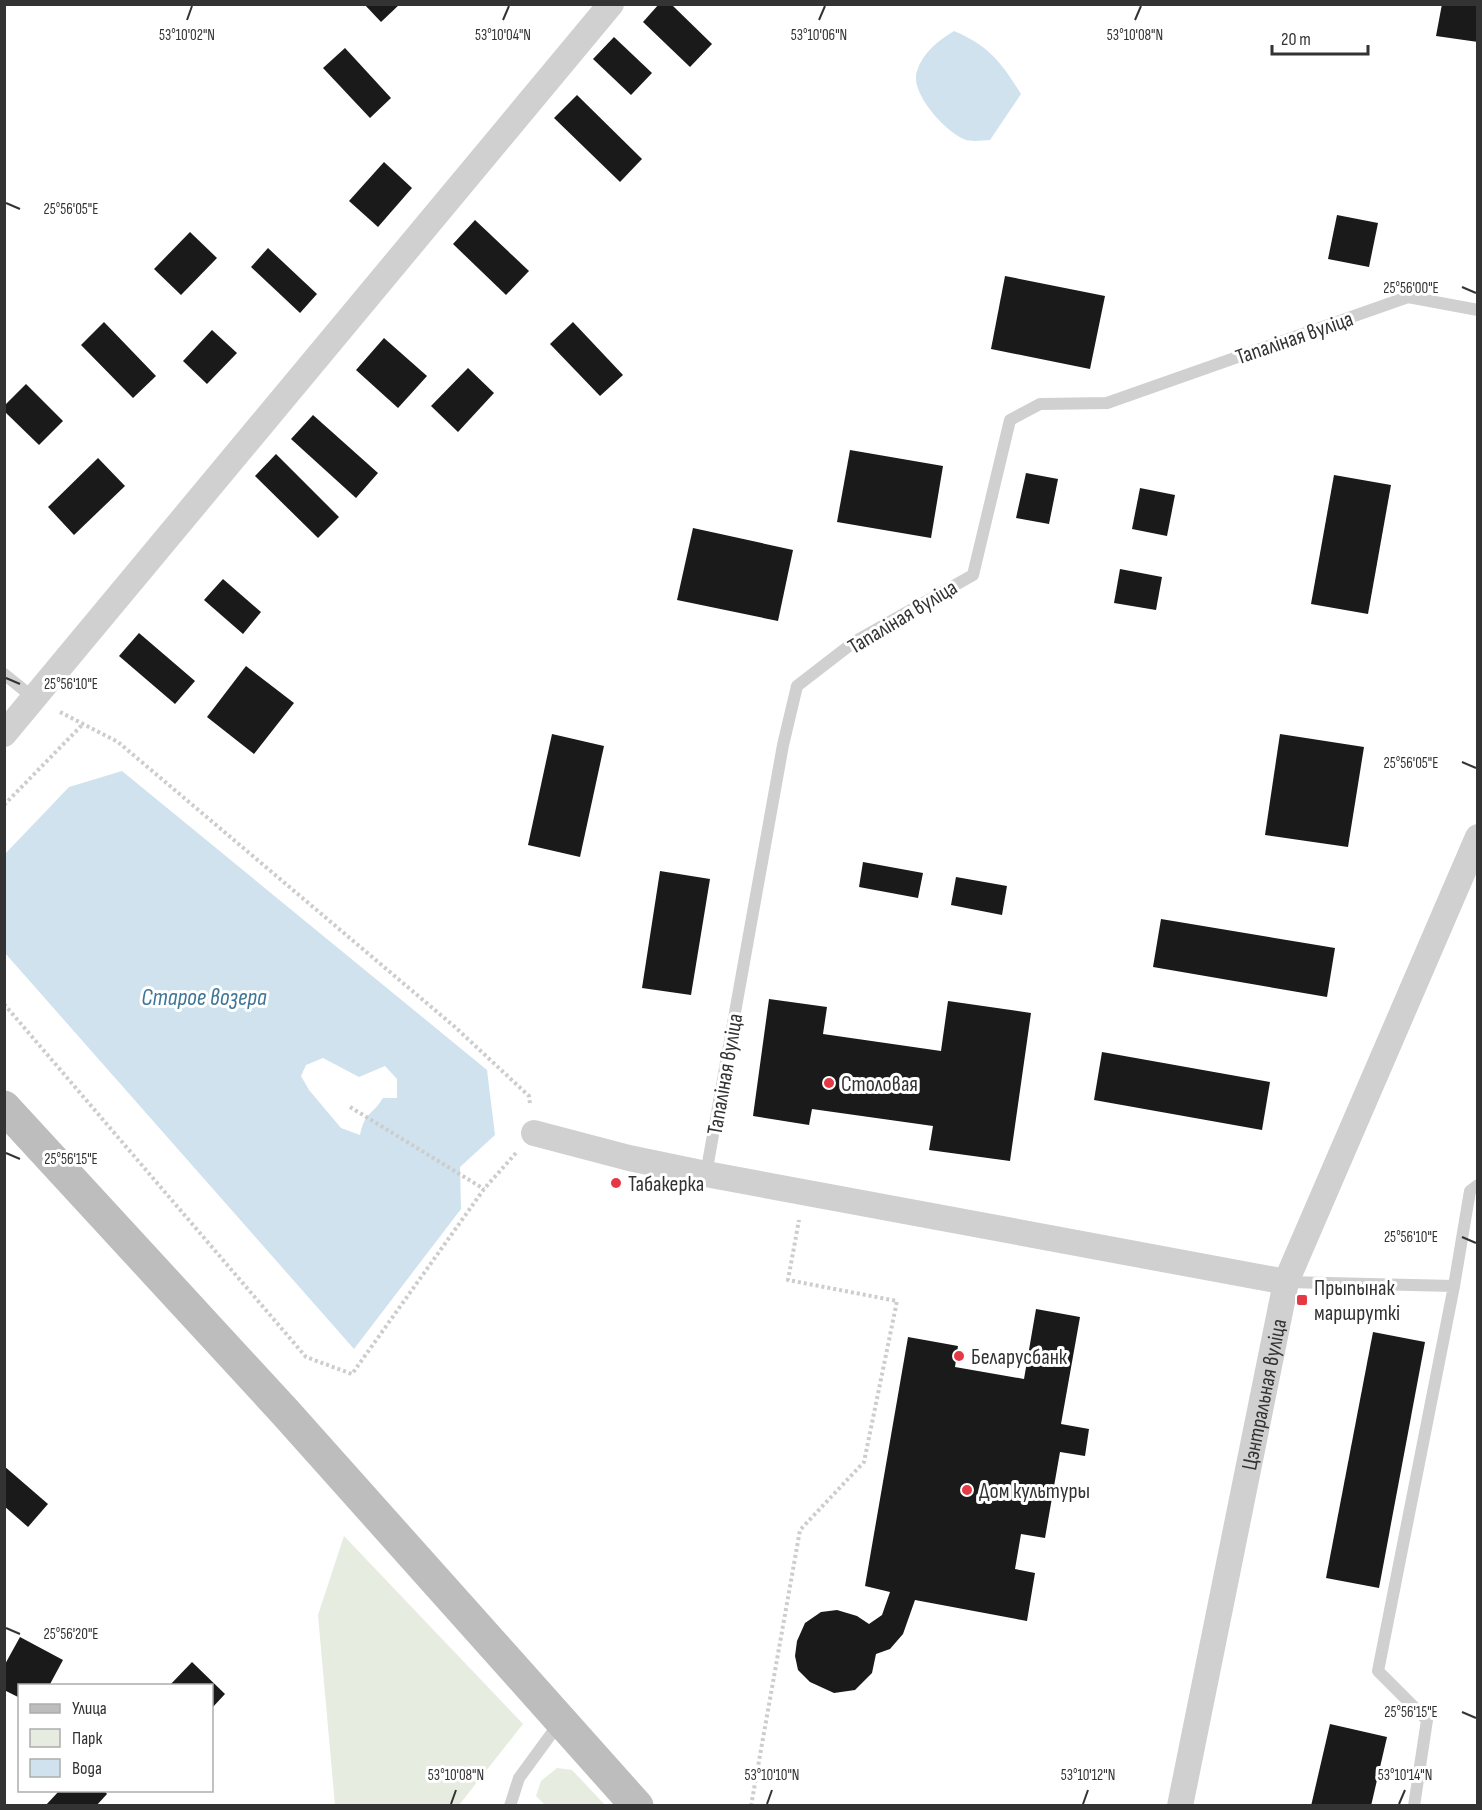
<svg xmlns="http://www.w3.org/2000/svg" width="1482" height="1810" viewBox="0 0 1482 1810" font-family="'Sofia Sans Condensed',sans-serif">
<rect width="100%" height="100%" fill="#fff"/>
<g fill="#e6ecdf">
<polygon points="344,1536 523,1724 459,1805 335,1805 318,1615"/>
<polygon points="557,1768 572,1770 605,1805 545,1805 536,1796 541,1781"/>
</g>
<g fill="#cfe2ee" fill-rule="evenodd">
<path d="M954,31C988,45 1002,63 1021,94L990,140C983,140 973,142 966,140C947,134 909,93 917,71C923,52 938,41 954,31Z"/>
<path d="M122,771L487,1070L495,1135L460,1167L461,1209L354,1349L5,953V854L69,787ZM323,1058L359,1077L385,1066L397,1079V1098H383C372,1116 365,1111 360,1135L341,1128L309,1090L301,1076L306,1065Z"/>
</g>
<g fill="#1a1a1a">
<polygon points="364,4 400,4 381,22"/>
<polygon points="659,4 671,4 712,44 690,67 643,22"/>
<polygon points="1442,4 1478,4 1478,42 1436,36"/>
<polygon points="614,37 652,73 631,95 593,59"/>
<polygon points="345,48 391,98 370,118 323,68"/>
<polygon points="577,95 642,159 620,182 554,118"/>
<polygon points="384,162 412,188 378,227 349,201"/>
<polygon points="1337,215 1378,223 1369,267 1328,259"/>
<polygon points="475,220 529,271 506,295 453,244"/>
<polygon points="190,232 217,258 181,295 154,269"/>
<polygon points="268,248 317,294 300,313 251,267"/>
<polygon points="1005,276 1105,296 1090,369 991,349"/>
<polygon points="104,322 156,376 133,398 81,345"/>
<polygon points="573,322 623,375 600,396 550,344"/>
<polygon points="212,330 237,353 207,384 183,361"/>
<polygon points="384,338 427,376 398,408 356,370"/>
<polygon points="468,368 494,393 458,432 431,406"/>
<polygon points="26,384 63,421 39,445 4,411 4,406"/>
<polygon points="313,415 378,473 356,498 291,439"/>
<polygon points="850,450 943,466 931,538 837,522"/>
<polygon points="276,454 339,517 318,538 255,476"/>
<polygon points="98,458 125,486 74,535 48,507"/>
<polygon points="1026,473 1058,479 1049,524 1016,518"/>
<polygon points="1334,475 1391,485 1368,614 1311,604"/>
<polygon points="1140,488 1175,495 1167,536 1132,529"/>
<polygon points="693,528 793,550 778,621 677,600"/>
<polygon points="1120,569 1162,577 1156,610 1114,603"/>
<polygon points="223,579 261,612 243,634 204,600"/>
<polygon points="139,633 195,681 175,704 119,656"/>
<polygon points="246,666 294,703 254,754 207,717"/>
<polygon points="552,734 604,746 580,857 528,845"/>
<polygon points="1280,734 1364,747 1348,847 1265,835"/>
<polygon points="863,862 923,873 918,898 859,887"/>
<polygon points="660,871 710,879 691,995 642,988"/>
<polygon points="956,877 1007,886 1002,915 951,905"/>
<polygon points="1161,919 1335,948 1327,997 1153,967"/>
<polygon points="769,999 827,1007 823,1034 941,1051 948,1001 1031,1013 1010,1161 929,1150 933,1126 812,1109 809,1125 753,1116"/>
<polygon points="1102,1052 1270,1082 1262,1130 1094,1100"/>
<polygon points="1036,1309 1080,1317 1061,1424 1089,1429 1085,1456 1060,1452 1045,1538 1021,1534 1015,1569 1035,1573 1027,1621 915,1600 903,1634 890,1649 876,1654 872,1673 855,1690 834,1693 810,1682 798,1670 795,1656 797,1641 805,1623 821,1612 837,1610 857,1616 869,1624 882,1615 890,1592 865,1586 908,1337 958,1346 955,1367 1024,1379"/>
<polygon points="1373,1332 1425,1342 1379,1588 1326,1578"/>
<polygon points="4,1466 48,1504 28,1527 4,1506"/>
<polygon points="20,1637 63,1660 49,1686 20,1686 20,1698 4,1690 4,1666"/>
<polygon points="192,1662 225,1694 212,1708 212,1686 169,1686"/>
<polygon points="1330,1724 1387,1737 1371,1806 1311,1806"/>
<polygon points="60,1790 104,1790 107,1794 96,1806 45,1806"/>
</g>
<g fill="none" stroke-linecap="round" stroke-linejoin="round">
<g stroke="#cdcdcd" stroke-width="4" stroke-dasharray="3 3" stroke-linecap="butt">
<polyline points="60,712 118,742 455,1027 529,1096 530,1104"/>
<polyline points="4,805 83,724"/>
<polyline points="4,1004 306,1357 352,1374 484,1189 516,1153"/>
<polyline points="350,1107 484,1189"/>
<polyline points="751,1806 800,1530 864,1462 897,1301 788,1280 799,1220"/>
</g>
<g stroke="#d0d0d0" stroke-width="12">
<polyline points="4,674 35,699"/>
<polyline points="706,1174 783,745 797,686 854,642 973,575 1010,420 1040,404 1107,403 1408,297 1478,310"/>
<polyline points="1286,1282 1454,1286 1378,1671 1427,1720 1414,1806"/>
<polyline points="1454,1286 1470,1191 1478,1185"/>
<polyline points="510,1806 519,1778 560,1722"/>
</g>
<g stroke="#d0d0d0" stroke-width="26">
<polyline points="4,734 611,4"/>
<polyline points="534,1133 629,1158 706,1174 1286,1282"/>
<path id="s1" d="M1180,1806L1286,1282L1478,837"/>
</g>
<polyline stroke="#bdbdbd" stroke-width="33" points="4,1107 285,1412 637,1806"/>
</g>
<path fill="none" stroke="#333" stroke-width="2" d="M187,20L192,6M503,20L509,6M819,20L825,6M1135,20L1141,6M6,203L20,209M1462,287L1476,293M6,678L20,684M1462,762L1476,768M6,1153L20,1159M1462,1237L1476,1243M6,1628L20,1634M1462,1712L1476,1718M451,1804L456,1790M767,1804L772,1790M1083,1804L1088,1790M1399,1804L1405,1790"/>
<g fill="#e63946" stroke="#fff" stroke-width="2">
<circle cx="829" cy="1083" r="6"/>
<circle cx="616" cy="1183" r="6"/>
<rect x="1296" y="1294" width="12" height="12" rx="3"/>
<circle cx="959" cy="1356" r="6"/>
<circle cx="967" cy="1490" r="6"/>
</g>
<g text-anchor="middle" stroke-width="6" stroke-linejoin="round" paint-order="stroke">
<g font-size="22" fill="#333" stroke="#fff">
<text transform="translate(1294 337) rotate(-19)" y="8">Тапаліная вуліца</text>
<text transform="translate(902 616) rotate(-31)" y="8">Тапаліная вуліца</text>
<text transform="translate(724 1074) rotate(-80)" y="8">Тапаліная вуліца</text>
<text dy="8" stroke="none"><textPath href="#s1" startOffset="420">Цэнтральная вуліца</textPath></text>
</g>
<g font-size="22" fill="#333" stroke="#fff" text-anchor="start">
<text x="841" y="1091">Столовая</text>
<text x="628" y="1191">Табакерка</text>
<text x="1314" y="1295">Прыпынак<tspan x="1314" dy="25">маршруткі</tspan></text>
<text x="971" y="1364">Беларусбанк</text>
<text x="979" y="1498">Дом культуры</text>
</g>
<g font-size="24" font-style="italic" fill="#3f7597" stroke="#fff">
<text x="204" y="1005">Старое возера</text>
</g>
</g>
<g font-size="15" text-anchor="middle" fill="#333" stroke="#fff" stroke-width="6" stroke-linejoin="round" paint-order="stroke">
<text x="187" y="40">53°10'02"N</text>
<text x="503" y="40">53°10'04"N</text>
<text x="819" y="40">53°10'06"N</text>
<text x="1135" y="40">53°10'08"N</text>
<text x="71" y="214">25°56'05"E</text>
<text x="1411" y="293">25°56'00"E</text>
<text x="71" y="689">25°56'10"E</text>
<text x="1411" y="768">25°56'05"E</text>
<text x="71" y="1164">25°56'15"E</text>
<text x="1411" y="1242">25°56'10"E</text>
<text x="71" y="1639">25°56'20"E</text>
<text x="1411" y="1717">25°56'15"E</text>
<text x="456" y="1780">53°10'08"N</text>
<text x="772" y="1780">53°10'10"N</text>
<text x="1088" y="1780">53°10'12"N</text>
<text x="1405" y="1780">53°10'14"N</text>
</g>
<rect width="1482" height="1810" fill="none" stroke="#333333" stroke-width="12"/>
<rect x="18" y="1684" width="195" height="108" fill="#ffffff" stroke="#adadad" stroke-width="1.5"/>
<rect x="30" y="1704" width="30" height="9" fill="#bdbdbd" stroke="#adadad" stroke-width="1.5"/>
<text x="72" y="1714" font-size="18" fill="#333333">Улица</text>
<rect x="30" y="1729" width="30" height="18" fill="#e6ecdf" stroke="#adadad" stroke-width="1.5"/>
<text x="72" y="1744" font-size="18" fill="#333333">Парк</text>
<rect x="30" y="1759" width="30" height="18" fill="#cfe2ee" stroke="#adadad" stroke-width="1.5"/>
<text x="72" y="1774" font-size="18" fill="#333333">Вода</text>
<path d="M1272 45v9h96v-9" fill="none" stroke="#333333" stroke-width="3"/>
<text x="1281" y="45" font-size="18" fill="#333333" stroke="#ffffff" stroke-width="4.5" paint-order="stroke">20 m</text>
</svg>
